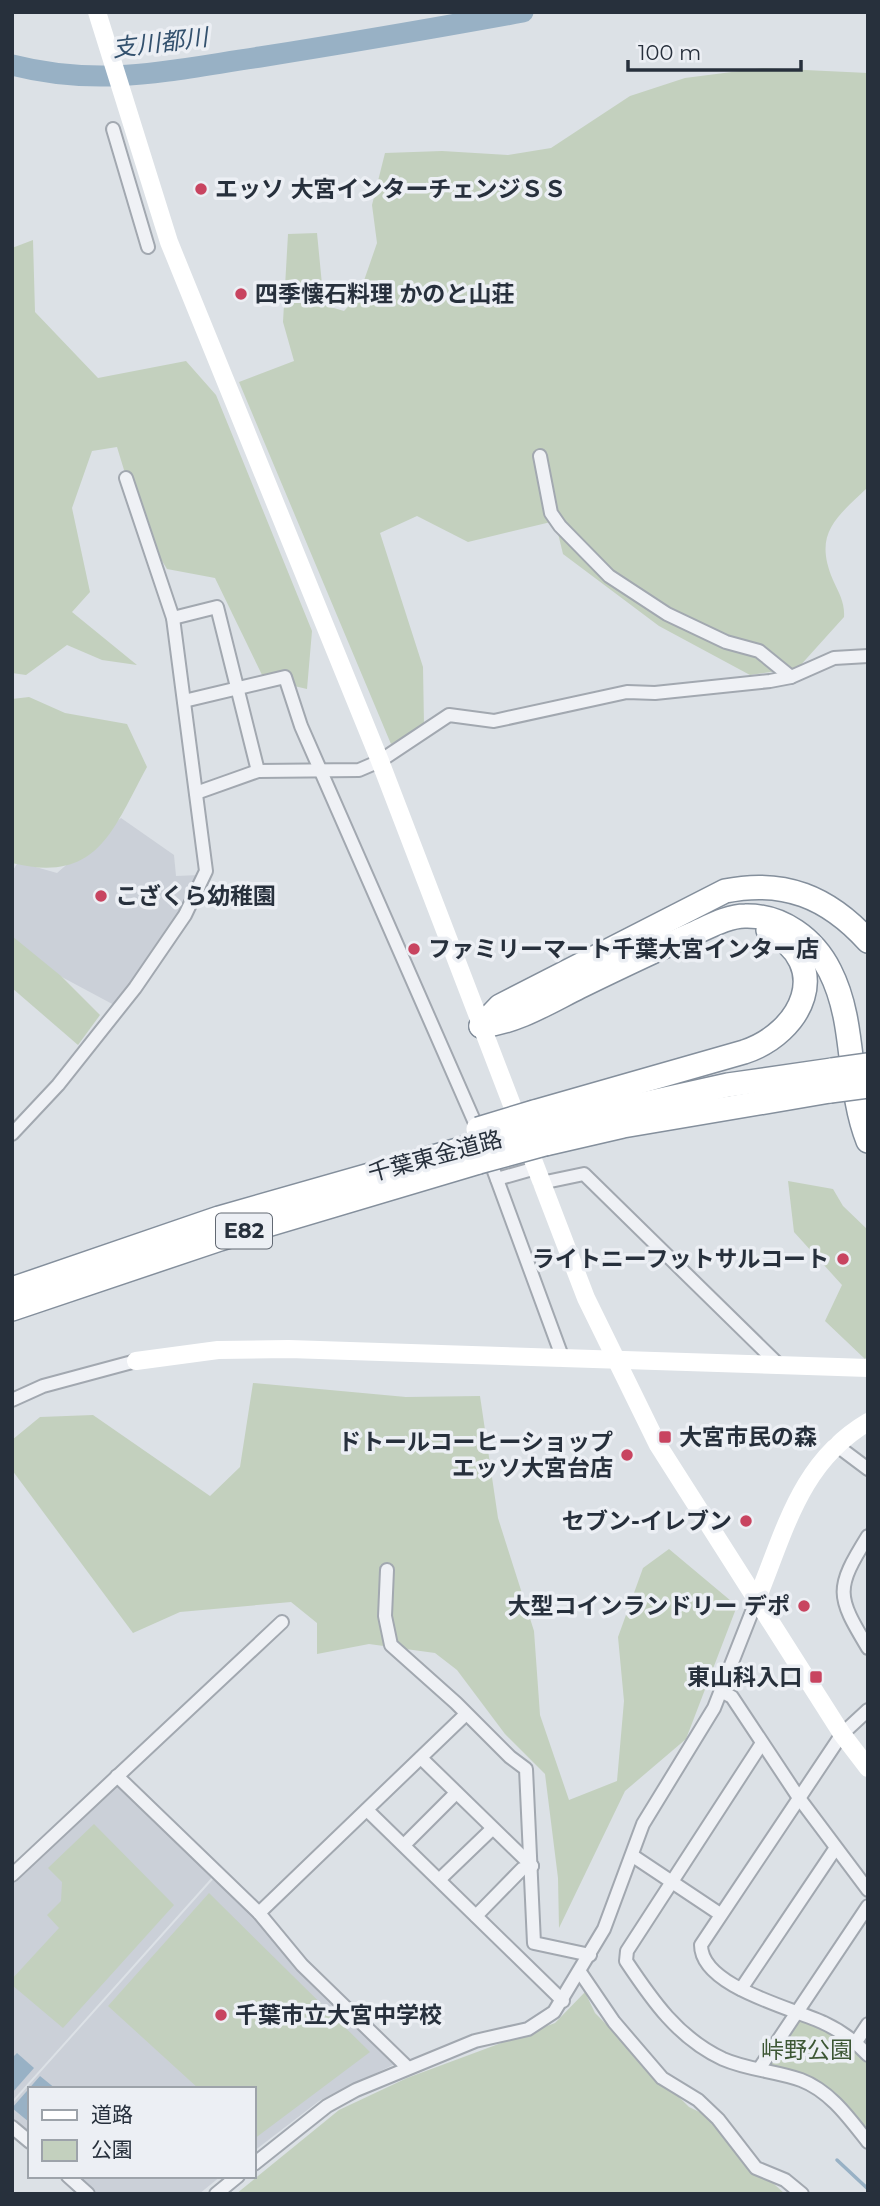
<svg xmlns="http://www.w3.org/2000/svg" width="880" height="2206" viewBox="0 0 880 2206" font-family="Montserrat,'Noto Sans JP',sans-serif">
<rect width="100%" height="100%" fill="#dce1e6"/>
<g fill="#cbd0d8">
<polygon points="121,818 174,855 176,876 199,875 180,915 116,1006 30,960 12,944 12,872 18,862 57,873"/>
<polygon points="118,1783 214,1875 12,2101 12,1882"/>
<polygon points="216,1876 399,2062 319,2101 254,2151 254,2089 30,2089 30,2136 12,2121 12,2104"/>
<polygon points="74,2176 221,2176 199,2194 94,2194"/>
</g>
<g fill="#c3d0be">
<path d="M763,68L868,73V487C836,518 813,533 833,580C839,593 845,603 844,617L798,668L750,675L659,626L563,554L555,521L468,542L417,516L380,533L423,667L424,725L391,744L239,382L294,361L283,322L288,234L317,233L324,305L344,311L359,295L377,243L372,205L385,153L442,151L508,155L551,148L630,96L685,78Z"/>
<polygon points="33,240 35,312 98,378 186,361 216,395 312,631 307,689 264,679 215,578 167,569 142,529 117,447 92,451 72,508 90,592 72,612 137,665 102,660 67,645 26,675 12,673 12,248"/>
<path d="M29,697L65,713L127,724L147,767C112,831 98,884 12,863V699Z"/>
<polygon points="12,936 61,976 100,1015 78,1045 12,988"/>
<polygon points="788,1181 833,1189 843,1206 868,1230 868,1354 865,1359 825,1321 842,1285 794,1232"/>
<polygon points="253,1383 406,1397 480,1396 498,1518 534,1631 540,1715 569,1800 617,1781 624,1701 618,1637 643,1568 669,1549 737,1606 686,1739 625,1791 559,1928 558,1878 545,1774 505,1734 457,1670 435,1653 369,1644 317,1654 317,1623 291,1602 180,1612 133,1633 12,1470 12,1440 40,1417 93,1415 210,1496 240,1467"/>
<polygon points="94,1824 174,1905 63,2028 12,1985 12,1979 59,1928 47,1915 61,1901 62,1882 48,1868"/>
<polygon points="209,1893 370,2052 254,2139 254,2089 199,2089 108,2006"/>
<polygon points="585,1992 595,2013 689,2107 710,2117 730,2144 785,2194 236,2194 339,2110 407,2078 555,2023"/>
<polygon points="801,2019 832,2033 868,2063 868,2132 783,2069 771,2065 768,2060 792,2022"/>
</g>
<g fill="#98b1c5">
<polygon points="17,2053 34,2068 12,2093 12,2058"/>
<polygon points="40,2076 56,2089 30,2089 29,2122 12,2108"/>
</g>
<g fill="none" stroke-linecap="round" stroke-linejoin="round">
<polyline stroke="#98b1c5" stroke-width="3.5" points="837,2160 868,2189"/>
<path stroke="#98b1c5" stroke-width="21" d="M12,65C102,88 171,70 260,57C348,43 435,28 523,12"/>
<defs>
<g id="street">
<polyline points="113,129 148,247"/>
<polyline points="540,456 551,513 560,526 609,576 667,614 726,642 759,651 791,677"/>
<polyline points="173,618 217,607 258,771"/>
<polyline points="184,701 285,677 301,726 479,1132"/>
<polyline points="196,793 258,771 359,770 380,761 449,715 494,721 627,692 655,693 770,681 791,677 834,658 868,656"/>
<polyline points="12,1134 58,1085 135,988 185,915 206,871 173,618 126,478"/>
<polyline points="488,1155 563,1359"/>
<polyline points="497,1179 536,1168"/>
<polyline points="541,1183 584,1174 779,1365"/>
<polyline points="12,1400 43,1386 136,1361"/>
<polyline points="836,1445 868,1469"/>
<path d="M868,1536C835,1589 836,1595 868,1648"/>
<polyline points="387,1570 385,1616 391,1645 456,1703 510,1757 526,1769 534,1943 590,1955"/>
<polyline points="721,1691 732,1697 799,1798 868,1890"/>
<path d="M868,1710L842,1734L701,1945C701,1987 793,2008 824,2023C841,2031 855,2041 868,2055"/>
<path d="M762,1743L627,1951L626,1961C652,2000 678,2038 723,2059C748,2070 776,2071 801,2080C830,2091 849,2118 868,2142"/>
<polyline points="421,1758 532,1866"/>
<polyline points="117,1776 259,1913 302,1965 407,2067"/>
<polyline points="367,1810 563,2001"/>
<polyline points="404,1845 456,1793"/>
<polyline points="633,1856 720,1914"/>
<polyline points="12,1875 282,1622"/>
<polyline points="440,1879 492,1829"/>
<polyline points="259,1913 465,1715"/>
<polyline points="476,1916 522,1869 532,1866"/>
<polyline points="580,1972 614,2022 662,2078 698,2100 718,2119 756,2168 785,2180 802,2194"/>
<polyline points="741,1989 835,1849"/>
<polyline points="856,2042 868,2024"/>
<polyline points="759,2069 868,1906"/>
<polyline points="12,2127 30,2142"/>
<polyline points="254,2164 327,2106 356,2090 475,2041 528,2029 554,2012 604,1929 643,1824 714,1708 757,1599"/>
<polyline points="68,2176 88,2194"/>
<polyline points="216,2194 238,2176"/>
</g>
<g id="highway">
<path d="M481,1026C517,1022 547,1003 579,987C616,969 653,951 690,935C707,928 727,916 745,916C782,915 814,939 830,971C857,1024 846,1086 868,1141"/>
<path d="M481,1026L500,1006L725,891C784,879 828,897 868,941"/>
<path d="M534,1112L744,1052C802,1033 835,965 768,930"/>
<polyline points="544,1126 728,1085 832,1070"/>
<polyline points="545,1144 623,1126 830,1091"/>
<polyline points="12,1289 219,1218 468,1147"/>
<polyline points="12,1309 220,1239 479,1162"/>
</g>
</defs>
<use href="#street" stroke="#a2a8b0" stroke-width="16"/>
<use href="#highway" stroke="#848f9c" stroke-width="26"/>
<use href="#street" stroke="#eff1f5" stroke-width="12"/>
<g stroke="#fff" stroke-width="18">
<polyline points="97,12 169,242 380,761 586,1298 658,1445 842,1734 868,1768"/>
<polyline points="136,1361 218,1350 289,1349 868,1368"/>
<path d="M757,1599C785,1531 800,1462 868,1422"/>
</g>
<use href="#highway" stroke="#fff" stroke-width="23"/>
<defs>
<g id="highway-bridge">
<polyline points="832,1070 868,1065"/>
<polyline points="830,1091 868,1086"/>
<polyline points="478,1129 534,1112"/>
<polyline points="468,1147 544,1126"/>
<polyline points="479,1162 545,1144"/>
</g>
</defs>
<use href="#highway-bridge" stroke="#848f9c" stroke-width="26" stroke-linecap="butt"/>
<use href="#highway-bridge" stroke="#fff" stroke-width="23"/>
</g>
<g fill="#c84460" stroke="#eceff4" stroke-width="2.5">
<circle cx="201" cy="189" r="7"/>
<circle cx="241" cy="294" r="7"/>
<circle cx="101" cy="896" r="7"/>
<circle cx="414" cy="949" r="7"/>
<circle cx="843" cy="1259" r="7"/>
<rect x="658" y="1430" width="14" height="14" rx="3.5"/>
<circle cx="627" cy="1455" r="7"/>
<circle cx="746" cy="1521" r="7"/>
<circle cx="804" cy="1606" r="7"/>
<rect x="809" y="1670" width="14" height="14" rx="3.5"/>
<circle cx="221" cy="2015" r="7"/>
</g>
<g text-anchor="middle" stroke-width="7" stroke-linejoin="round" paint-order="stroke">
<rect fill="#eceff4" stroke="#626973" stroke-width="2" x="216" y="1213.5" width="56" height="35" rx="5"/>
<g font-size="21" font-weight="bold" fill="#27303c">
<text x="244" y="1238">E82</text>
</g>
<g font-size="23" font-weight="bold" fill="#27303c" stroke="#eceff4" text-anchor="start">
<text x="215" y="197">エッソ 大宮インターチェンジＳＳ</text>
<text x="255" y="302">四季懐石料理 かのと山荘</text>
<text x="115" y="904">こざくら幼稚園</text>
<text x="428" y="957">ファミリーマート千葉大宮インター店</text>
<text x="829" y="1267" text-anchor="end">ライトニーフットサルコート</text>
<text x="679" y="1445">大宮市民の森</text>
<text x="613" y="1450" text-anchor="end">ドトールコーヒーショップ<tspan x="613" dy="26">エッソ大宮台店</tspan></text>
<text x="732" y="1529" text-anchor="end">セブン-イレブン</text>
<text x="790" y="1614" text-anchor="end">大型コインランドリー デポ</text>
<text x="802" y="1685" text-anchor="end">東山科入口</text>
<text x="235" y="2023">千葉市立大宮中学校</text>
</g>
<g font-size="23" fill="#27303c" stroke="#eceff4">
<text transform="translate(435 1156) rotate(-15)" y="8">千葉東金道路</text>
</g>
<g font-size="23" fill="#3d5735" stroke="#eceff4">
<text x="807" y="2058">峠野公園</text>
</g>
<g font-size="24" font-style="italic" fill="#33516e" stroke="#eceff4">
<text transform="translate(160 43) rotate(-7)" y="8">支川都川</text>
</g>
</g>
<rect width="880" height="2206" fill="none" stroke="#27303c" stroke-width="28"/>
<rect x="28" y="2087" width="228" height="91" fill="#eceff4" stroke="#9da3aa" stroke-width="2"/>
<rect x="42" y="2110" width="35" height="10" fill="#ffffff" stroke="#9da3aa" stroke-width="2"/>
<text x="91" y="2122" font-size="21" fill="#27303c">道路</text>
<rect x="42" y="2140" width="35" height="21" fill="#c3d0be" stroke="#9da3aa" stroke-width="2"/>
<text x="91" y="2157" font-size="21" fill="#27303c">公園</text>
<path d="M628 60v10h173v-10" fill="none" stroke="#27303c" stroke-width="3.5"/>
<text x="638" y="60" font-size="21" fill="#27303c" stroke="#eceff4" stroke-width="5" paint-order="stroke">100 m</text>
</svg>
